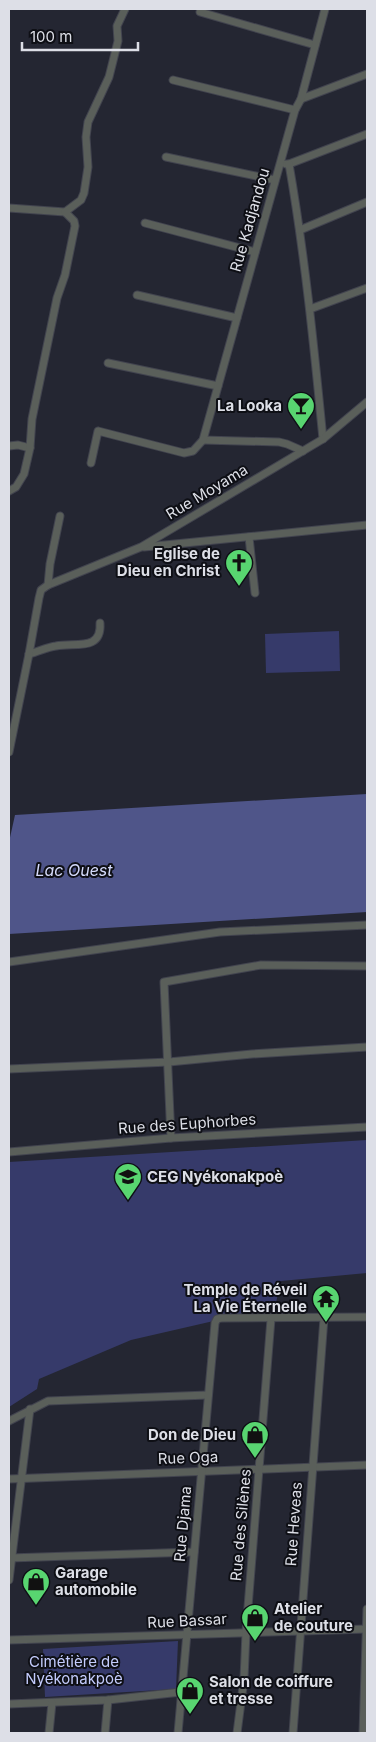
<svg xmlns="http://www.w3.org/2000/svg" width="376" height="1742" viewBox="0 0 376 1742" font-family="Inter,sans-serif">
<rect width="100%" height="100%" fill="#242632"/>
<g fill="#363a6a">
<polygon points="339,631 340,671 266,673 265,634"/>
<polygon points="367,1140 367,1273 281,1281 275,1307 131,1340 39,1379 37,1389 9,1407 9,1162"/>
<polygon points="178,1641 176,1689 45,1697 43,1649"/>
</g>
<polygon fill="#4f5589" points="367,794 367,912 9,934 9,842 15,815"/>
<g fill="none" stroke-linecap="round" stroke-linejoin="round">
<defs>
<g id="minor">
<polyline points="200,12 315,45"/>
<polyline points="173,80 295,110"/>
<polyline points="301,99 367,74"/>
<polyline points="166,157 275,180"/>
<polyline points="286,164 289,164 367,134"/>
<path d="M289,164C305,256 314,347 323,439"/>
<polyline points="9,208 65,212"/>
<polyline points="145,223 255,252"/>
<polyline points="300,230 367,202"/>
<polyline points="137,295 237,318"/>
<polyline points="310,309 367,288"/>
<polyline points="108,363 218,386"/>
<polyline points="203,440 279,442 287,444 303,451"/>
<polyline points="9,446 18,445 30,448"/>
<polyline points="91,463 98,431 184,453 193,451 203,440 295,110 301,99 325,9"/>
<polyline points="9,491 16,487 24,474 30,448 32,419 50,332 57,298 65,275 75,226 74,221 65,212 81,200 84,193 88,167 86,137 88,122 109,77 118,41 117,26 125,9"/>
<polyline points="249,537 255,593"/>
<polyline points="144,547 367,525"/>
<polyline points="48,585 141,547 323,439 367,402"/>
<path d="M29,654C38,652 47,647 56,646C74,642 102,652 100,623"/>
<polyline points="9,752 29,654 39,598 41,590 48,585 50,564 60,516"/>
<polyline points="9,962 220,932 367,925"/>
<polyline points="9,1069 169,1062 252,1054 367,1047"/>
<polyline points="171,1138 164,982 261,965 367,966"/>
<polyline points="9,1152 171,1138 367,1127"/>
<polyline points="9,1421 48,1401 208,1395"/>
<polyline points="9,1479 367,1465"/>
<polyline points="9,1558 194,1552"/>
<polyline points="9,1580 30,1409"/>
<polyline points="9,1640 367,1629"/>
<polyline points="9,1704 108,1700 181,1692"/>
<polyline points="49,1733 52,1703"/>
<polyline points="105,1733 108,1700"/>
<polyline points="178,1733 215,1323 217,1319 221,1318 367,1317"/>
<polyline points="237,1733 244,1679 246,1632 271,1319"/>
<polyline points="293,1733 324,1318"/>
<polyline points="363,1733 367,1609"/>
</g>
</defs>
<use href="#minor" stroke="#42444f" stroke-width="9"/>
<use href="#minor" stroke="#5a5f5a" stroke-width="7"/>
</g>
<defs>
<symbol id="bar-pin" viewBox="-11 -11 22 30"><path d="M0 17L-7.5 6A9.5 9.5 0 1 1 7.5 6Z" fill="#58d570" stroke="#0e0f15"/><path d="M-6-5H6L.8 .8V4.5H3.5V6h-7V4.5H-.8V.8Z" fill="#111"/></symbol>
<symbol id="church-pin" viewBox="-11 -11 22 30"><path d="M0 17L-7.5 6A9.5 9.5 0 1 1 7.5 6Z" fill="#58d570" stroke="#0e0f15"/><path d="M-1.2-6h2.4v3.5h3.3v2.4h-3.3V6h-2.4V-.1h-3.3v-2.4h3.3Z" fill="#111"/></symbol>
<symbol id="school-pin" viewBox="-11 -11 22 30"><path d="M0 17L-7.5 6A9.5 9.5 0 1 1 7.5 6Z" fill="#58d570" stroke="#0e0f15"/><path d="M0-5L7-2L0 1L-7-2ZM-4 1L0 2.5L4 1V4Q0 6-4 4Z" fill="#111"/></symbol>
<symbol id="temple-pin" viewBox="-11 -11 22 30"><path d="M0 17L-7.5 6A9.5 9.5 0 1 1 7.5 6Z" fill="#58d570" stroke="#0e0f15"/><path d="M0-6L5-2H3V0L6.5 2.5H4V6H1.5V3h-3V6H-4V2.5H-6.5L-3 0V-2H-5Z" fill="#111"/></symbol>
<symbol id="shop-pin" viewBox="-11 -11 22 30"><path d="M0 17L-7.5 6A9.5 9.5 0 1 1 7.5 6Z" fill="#58d570" stroke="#0e0f15"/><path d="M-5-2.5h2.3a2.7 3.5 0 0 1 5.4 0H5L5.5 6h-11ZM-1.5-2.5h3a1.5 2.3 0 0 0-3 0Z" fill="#111"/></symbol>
</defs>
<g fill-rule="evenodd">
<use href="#bar-pin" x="285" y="390" width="32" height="43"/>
<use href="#church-pin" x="223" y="547" width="32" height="43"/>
<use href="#school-pin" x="112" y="1161" width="32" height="43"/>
<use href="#temple-pin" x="310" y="1283" width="32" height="43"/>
<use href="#shop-pin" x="239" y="1419" width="32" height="43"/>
<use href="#shop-pin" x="20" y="1566" width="32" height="43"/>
<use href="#shop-pin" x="239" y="1602" width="32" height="43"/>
<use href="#shop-pin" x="174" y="1675" width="32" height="43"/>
</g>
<g text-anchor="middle" stroke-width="4" stroke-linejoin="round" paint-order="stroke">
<g font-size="15" fill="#dddfe7" stroke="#0e0f15">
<text transform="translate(250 220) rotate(-74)" y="5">Rue Kadjandou</text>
<text transform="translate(207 492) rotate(-31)" y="5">Rue Moyama</text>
<text transform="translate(187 1124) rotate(-4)" y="5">Rue des Euphorbes</text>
<text transform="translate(188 1458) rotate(-2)" y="5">Rue Oga</text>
<text transform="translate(183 1524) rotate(-85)" y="5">Rue Djama</text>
<text transform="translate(294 1524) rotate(-86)" y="5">Rue Heveas</text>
<text transform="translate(241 1525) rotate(-85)" y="5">Rue des Silènes</text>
<text transform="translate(187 1621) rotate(-3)" y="5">Rue Bassar</text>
</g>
<g font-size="15" font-weight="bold" fill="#dddfe7" stroke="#0e0f15" text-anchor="end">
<text x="282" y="411">La Looka</text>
<text x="220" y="559">Eglise de<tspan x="220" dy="17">Dieu en Christ</tspan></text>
<text x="147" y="1182" text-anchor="start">CEG Nyékonakpoè</text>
<text x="307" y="1295">Temple de Réveil<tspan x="307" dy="17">La Vie Éternelle</tspan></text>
<text x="236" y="1440">Don de Dieu</text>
<text x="55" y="1578" text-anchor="start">Garage<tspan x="55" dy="17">automobile</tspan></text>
<text x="274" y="1614" text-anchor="start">Atelier<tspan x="274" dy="17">de couture</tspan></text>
<text x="209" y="1687" text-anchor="start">Salon de coiffure<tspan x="209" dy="17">et tresse</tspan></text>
</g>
<g font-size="15" fill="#c4ccfd" stroke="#0e0f15">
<text x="74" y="1667">Cimétière de<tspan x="74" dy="17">Nyékonakpoè</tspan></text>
</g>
<g font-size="16" font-style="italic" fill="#d5dbfc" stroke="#0e0f15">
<text x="74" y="876">Lac Ouest</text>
</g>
</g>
<rect width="376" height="1742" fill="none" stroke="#dddfe7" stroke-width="20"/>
<path d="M22 42v8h116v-8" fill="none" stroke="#dddfe7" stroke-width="2.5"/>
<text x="30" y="42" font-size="15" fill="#dddfe7" stroke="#0e0f15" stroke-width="4" paint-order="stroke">100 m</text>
</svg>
